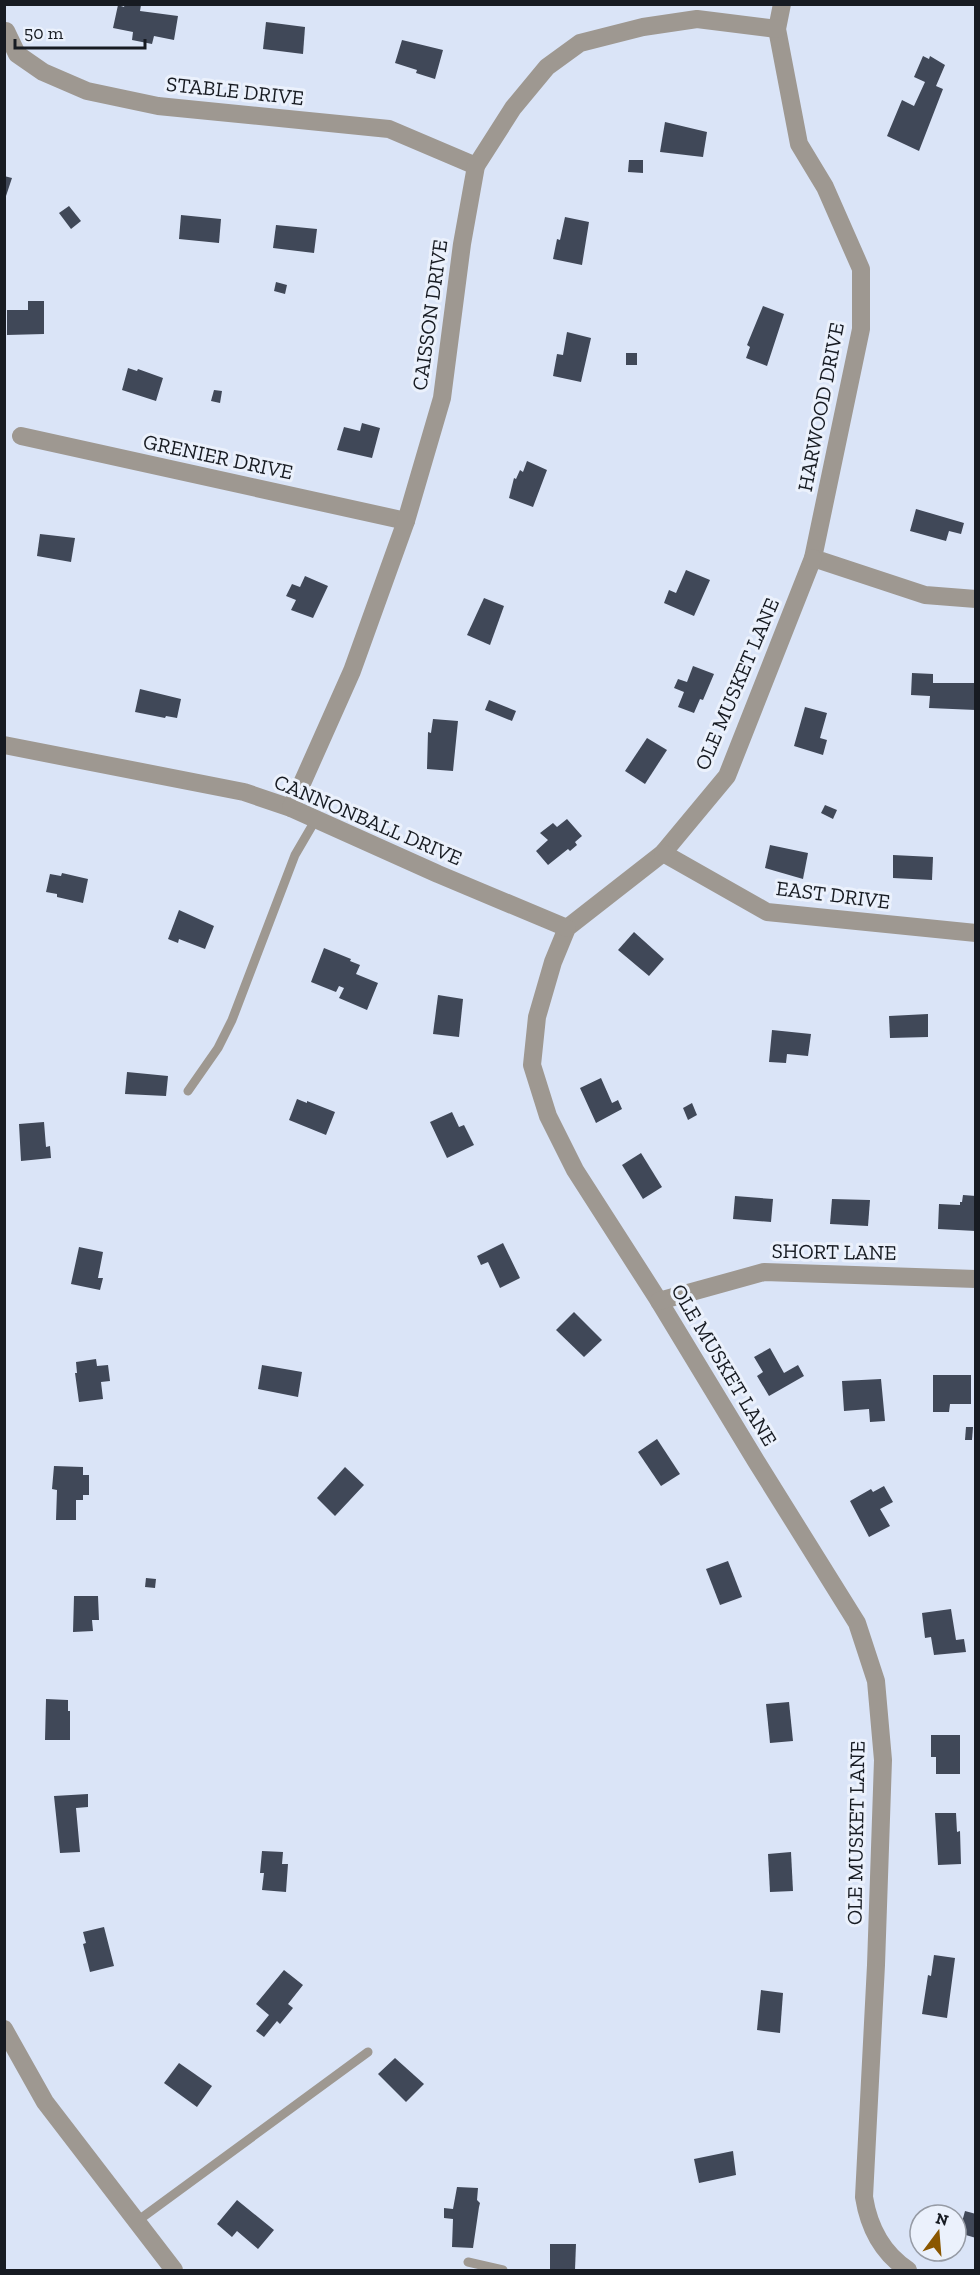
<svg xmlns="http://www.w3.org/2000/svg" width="980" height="2275" viewBox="0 0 980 2275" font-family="'Zilla Slab',serif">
<rect width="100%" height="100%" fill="#dae4f7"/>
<g fill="#404858">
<polygon points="125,4 141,5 140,11 178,16 174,40 154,36 152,44 132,40 133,32 113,28 118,5 124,7"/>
<polygon points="266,22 305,27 303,54 263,49"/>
<polygon points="402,40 443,50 435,79 416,73 417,70 395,63"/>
<polygon points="923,56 929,59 930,56 945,65 936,86 943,89 919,151 887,136 902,100 914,106 925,82 914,77"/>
<polygon points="665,122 707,132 703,157 660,152"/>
<polygon points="629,160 643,160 643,173 628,172"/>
<polygon points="4,176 12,178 5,199 4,199"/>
<polygon points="69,206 81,221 71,229 59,213"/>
<polygon points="181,215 221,219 219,243 179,239"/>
<polygon points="565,217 589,222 582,265 553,259 557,239 560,240"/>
<polygon points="276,225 317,229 314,253 273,248"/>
<polygon points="276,282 287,285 285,294 274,291"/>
<polygon points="28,301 44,301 44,334 7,335 7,310 28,310"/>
<polygon points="763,306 784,314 767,366 746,358 750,347 747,345"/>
<polygon points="567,332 591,338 581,382 553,376 557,354 563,355"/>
<rect x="626" y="353" width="11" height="12"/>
<polygon points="128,368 137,371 138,369 163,378 156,401 122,390"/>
<polygon points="214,390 222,391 220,403 211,401"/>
<polygon points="362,423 380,428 372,458 337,450 344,427 360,431"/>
<polygon points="527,461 547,470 533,507 509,498 514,478 516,479 520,470 523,472"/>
<polygon points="916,509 964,523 961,534 949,531 946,541 910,531"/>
<polygon points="40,534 75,538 71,562 37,556"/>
<polygon points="686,570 710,580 694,616 664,603 669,590 676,593"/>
<polygon points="305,576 328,586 313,618 291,610 296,600 286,596 292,584 300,587"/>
<polygon points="484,598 504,606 490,645 467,635"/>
<polygon points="693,666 714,674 703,700 700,699 694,713 678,707 684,692 674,688 678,679 687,682"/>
<polygon points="912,673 933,674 933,683 976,683 976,710 929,708 930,696 911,695"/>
<polygon points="140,689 181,699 177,718 166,716 165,718 135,712"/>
<polygon points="489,700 516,711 512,721 485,710"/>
<polygon points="805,707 827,713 820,738 827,740 823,755 794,746"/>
<polygon points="433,719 458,721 453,771 427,769 428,732 431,733"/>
<polygon points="647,738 667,750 645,784 625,771"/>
<polygon points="825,805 837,810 833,819 821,813"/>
<polygon points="567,819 582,836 575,842 577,845 570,851 568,849 548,865 536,851 548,840 540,833 553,823 557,827"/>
<polygon points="770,845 808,853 803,879 765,868"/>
<polygon points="893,855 933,857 932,880 893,878"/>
<polygon points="62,873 88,879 83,903 57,897 57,894 46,892 50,874 61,876"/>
<polygon points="179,910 214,926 205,949 179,939 178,943 168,939"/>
<polygon points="634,932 664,959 649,976 618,950"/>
<polygon points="324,948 351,959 350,961 360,965 356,974 378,983 367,1010 339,998 344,988 339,986 336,992 311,982"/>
<polygon points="438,995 463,999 459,1037 433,1034"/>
<polygon points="928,1014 928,1037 890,1038 889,1016"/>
<polygon points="772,1030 811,1034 808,1056 787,1054 786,1063 769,1062"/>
<polygon points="127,1072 168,1076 166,1096 125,1094"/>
<polygon points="601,1078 612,1103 618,1100 622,1109 596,1123 580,1088"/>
<polygon points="297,1099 307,1103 307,1101 335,1112 326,1135 289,1120"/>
<polygon points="692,1103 697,1115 688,1120 683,1108"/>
<polygon points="452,1112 459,1127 464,1125 474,1145 447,1158 430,1122"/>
<polygon points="44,1122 46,1147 50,1146 51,1158 21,1161 19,1124"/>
<polygon points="641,1153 662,1187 643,1199 622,1165"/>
<polygon points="963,1195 976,1196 976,1231 938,1229 939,1204 960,1205 960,1202 962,1202"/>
<polygon points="735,1196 773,1199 771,1222 733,1219"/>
<polygon points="832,1199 870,1200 868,1226 830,1224"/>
<polygon points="503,1243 520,1278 500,1288 488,1262 481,1265 477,1256"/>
<polygon points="79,1247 103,1252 98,1278 103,1278 100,1290 71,1284"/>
<polygon points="574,1312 602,1340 584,1357 556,1330"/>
<polygon points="770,1348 784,1373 798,1365 804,1376 769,1396 757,1376 763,1372 754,1357"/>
<polygon points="96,1359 97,1366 108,1365 110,1381 101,1382 103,1399 79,1402 75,1373 77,1373 76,1362"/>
<polygon points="262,1365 302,1372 298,1397 258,1389"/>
<polygon points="933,1375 971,1375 971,1404 950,1404 949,1412 933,1412"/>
<polygon points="881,1379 885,1421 870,1422 869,1409 844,1411 842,1381"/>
<polygon points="966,1427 973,1427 972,1440 965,1440"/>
<polygon points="657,1439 680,1474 661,1486 638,1452"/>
<polygon points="54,1466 83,1467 83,1475 89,1475 89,1495 83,1495 83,1500 76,1500 76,1520 56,1520 57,1490 52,1489"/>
<polygon points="345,1467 364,1485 335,1516 317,1498"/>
<polygon points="884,1486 893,1502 880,1509 890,1526 869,1537 850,1501 871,1489 873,1492"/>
<polygon points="728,1561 742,1597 720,1605 706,1569"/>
<polygon points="146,1578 156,1579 155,1588 145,1587"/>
<polygon points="74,1596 98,1596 99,1620 92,1620 93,1631 73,1632"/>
<polygon points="951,1609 956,1640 964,1639 966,1652 934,1655 931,1637 925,1638 922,1613"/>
<polygon points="46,1699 68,1700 68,1711 70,1711 70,1740 45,1740"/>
<polygon points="789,1702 793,1741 770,1743 766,1704"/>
<polygon points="931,1735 960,1735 960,1774 936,1774 936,1757 931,1757"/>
<polygon points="88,1794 88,1807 76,1808 80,1852 60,1853 54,1796"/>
<polygon points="935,1813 956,1813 957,1832 960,1831 961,1864 938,1865"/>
<polygon points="262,1851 283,1852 282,1864 288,1864 286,1892 262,1890 264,1873 260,1873"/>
<polygon points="791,1852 793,1891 770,1892 768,1854"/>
<polygon points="104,1927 114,1966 90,1972 83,1944 86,1943 83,1932"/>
<polygon points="934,1955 955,1958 947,2018 922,2014 928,1975 931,1976"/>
<polygon points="284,1970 303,1985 288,2004 293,2008 280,2024 277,2021 264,2037 256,2031 269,2015 256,2004"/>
<polygon points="761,1990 783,1993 780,2033 757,2030"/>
<polygon points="395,2058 424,2084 406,2102 378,2074"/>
<polygon points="179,2063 212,2086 197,2107 164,2083"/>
<polygon points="733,2151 736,2175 699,2183 694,2159"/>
<polygon points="457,2187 478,2188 477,2200 480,2203 479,2207 473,2248 452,2247 453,2219 444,2218 444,2208 453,2209"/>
<polygon points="237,2200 274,2230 258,2249 237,2231 232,2237 217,2224"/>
<polygon points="965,2211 976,2214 976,2238 959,2233"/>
<polygon points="550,2244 576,2244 575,2270 550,2270"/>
</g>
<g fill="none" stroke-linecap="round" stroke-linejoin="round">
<g stroke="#9e9891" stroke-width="9">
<polyline points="188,1091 218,1048 232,1020 295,855 316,819"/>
<polyline points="136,2222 368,2052"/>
<polyline points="468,2262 503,2270"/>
</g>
<g stroke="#9e9891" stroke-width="18">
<polyline points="782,4 777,29 799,144 825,187 861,269 861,329 813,558 925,595 976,599"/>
<polyline points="6,31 17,54 43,72 87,91 158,106 389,129 476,166"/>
<polyline points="21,436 406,521"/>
<path d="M813,558L727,776L663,853L567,928L553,962L537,1017L532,1065L548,1116L575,1170L659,1301L756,1461L857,1623L876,1681L883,1760L876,1965L864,2197C869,2228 882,2253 908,2270"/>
<polyline points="4,745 244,792 291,808 438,874 567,928"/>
<polyline points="291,808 352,671 406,521 442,398 462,244 476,166 513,108 547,67 580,43 643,27 697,19 777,29"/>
<polyline points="663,853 767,912 976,933"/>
<polyline points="659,1301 764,1272 976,1279"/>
<polyline points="4,2029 45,2102 174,2270"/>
</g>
</g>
<g text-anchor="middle" stroke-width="6" stroke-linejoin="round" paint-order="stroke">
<g font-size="21" fill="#171b22" stroke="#ebf1fc">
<text transform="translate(235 91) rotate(6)" y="7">STABLE DRIVE</text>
<text transform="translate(430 315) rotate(-82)" y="7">CAISSON DRIVE</text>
<text transform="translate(821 407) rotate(-79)" y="7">HARWOOD DRIVE</text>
<text transform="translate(218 457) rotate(12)" y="7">GRENIER DRIVE</text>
<text transform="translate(737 684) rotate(-67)" y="7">OLE MUSKET LANE</text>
<text transform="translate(368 820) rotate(23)" y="7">CANNONBALL DRIVE</text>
<text transform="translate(833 895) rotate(7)" y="7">EAST DRIVE</text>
<text transform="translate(834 1252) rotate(1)" y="7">SHORT LANE</text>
<text transform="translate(724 1365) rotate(59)" y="7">OLE MUSKET LANE</text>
<text transform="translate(856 1833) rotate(-89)" y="7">OLE MUSKET LANE</text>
</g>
</g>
<rect width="980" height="2275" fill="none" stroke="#171b22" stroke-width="12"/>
<g transform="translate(938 2233) rotate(16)"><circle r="28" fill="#ebf1fc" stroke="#969ba5" stroke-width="1.5"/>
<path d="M0-4.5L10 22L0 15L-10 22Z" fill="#8a5701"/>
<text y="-9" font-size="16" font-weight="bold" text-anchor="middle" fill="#171b22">N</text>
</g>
<path d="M15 39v9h130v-9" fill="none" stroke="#171b22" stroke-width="3"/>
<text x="24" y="39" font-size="18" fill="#171b22" stroke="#ebf1fc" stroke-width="4.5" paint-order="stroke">50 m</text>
</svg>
